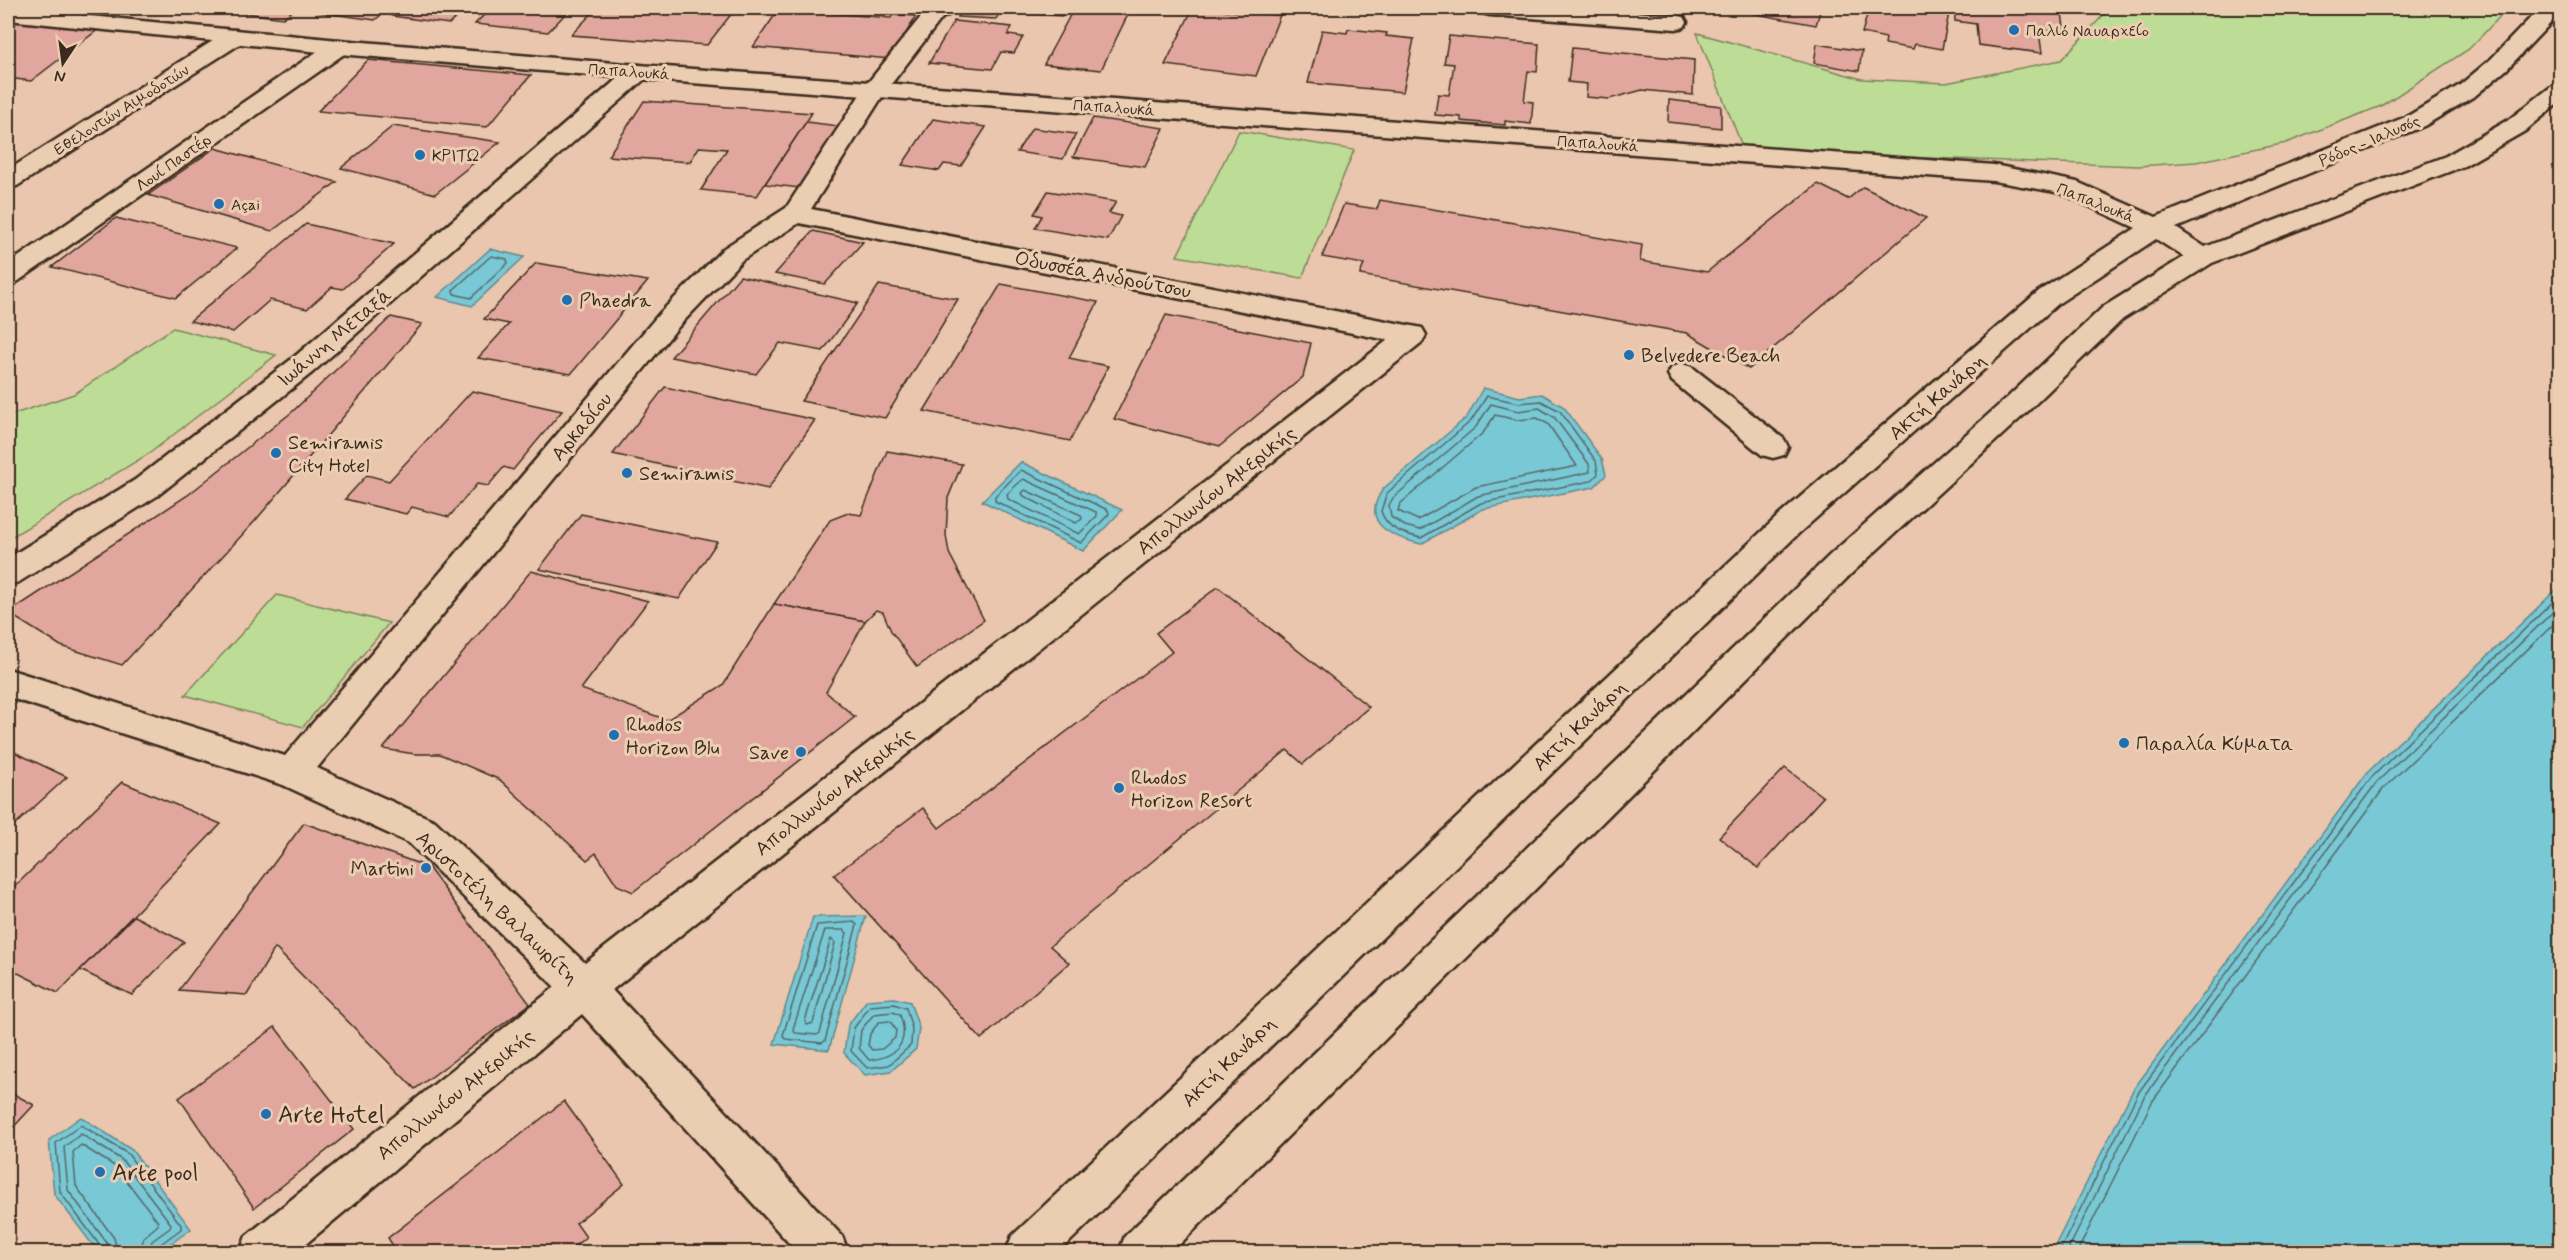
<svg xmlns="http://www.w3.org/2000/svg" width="2568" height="1260" viewBox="0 0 2568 1260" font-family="Mynerve,sans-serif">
<rect width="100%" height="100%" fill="#e9c6ad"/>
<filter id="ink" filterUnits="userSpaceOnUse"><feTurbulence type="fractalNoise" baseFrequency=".0167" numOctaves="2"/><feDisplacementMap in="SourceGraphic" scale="12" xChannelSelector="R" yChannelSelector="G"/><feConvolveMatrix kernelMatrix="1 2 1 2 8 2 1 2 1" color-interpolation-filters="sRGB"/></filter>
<g filter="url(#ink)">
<g fill="#bddd96" stroke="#7c845a" stroke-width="1.5">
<polygon points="2110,8 2508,8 2469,49 2381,106 2286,143 2196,162 2138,166 1744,151 1697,33 1862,79 1946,83 2061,60"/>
<polygon points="1239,131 1354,150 1302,278 1177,256"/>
<polygon points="173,328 276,355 150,453 8,539 8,416 74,394"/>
<polygon points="277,595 389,623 303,727 185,695"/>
</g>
<g fill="#79c8d5" stroke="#60898c" stroke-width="1.5">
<polygon points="490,249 524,257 472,306 437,297"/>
<path d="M1483,388L1520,397L1542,394L1564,407L1602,459L1606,475L1594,487L1483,509L1421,544C1392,537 1359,524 1383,489L1467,417Z"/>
<polygon points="1021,462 1122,510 1083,551 982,501"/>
<polygon points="2560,586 2560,1252 2052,1252 2133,1090 2367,773"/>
<polygon points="866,916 829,1050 774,1044 813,917"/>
<polygon points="894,998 910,1002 919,1028 916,1049 891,1071 865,1075 844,1053 848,1025 867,1000"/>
<polygon points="81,1117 132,1150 191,1229 159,1252 98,1252 54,1194 49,1140"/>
</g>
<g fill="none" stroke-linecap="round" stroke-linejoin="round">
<g stroke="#546967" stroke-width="1.5">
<polygon points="491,256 507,259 508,263 471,298 454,294 453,290"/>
<path d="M1487,396L1519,403L1541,401L1560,411L1596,461L1598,474L1591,481L1481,503L1421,538C1404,534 1386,529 1381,511L1387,493L1471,421Z"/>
<polygon points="1491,404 1518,411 1539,408 1554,417 1589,464 1590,472 1478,496 1420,530 1405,526 1391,517 1389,505 1393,498 1476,427"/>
<polygon points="1495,415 1517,420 1537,418 1548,424 1577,466 1476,487 1418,520 1398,511 1400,504 1483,433"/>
<polygon points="1021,470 1108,510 1109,514 1081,543 995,501 995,496"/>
<polygon points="1023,479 1096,512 1097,516 1079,534 1008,499 1007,494"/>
<polygon points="1025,490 1081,515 1082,519 1076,523 1024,496 1022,493"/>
<polygon points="854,922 857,925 825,1041 822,1043 785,1039 783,1035 817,925"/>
<polygon points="825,930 844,930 847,933 820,1033 817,1035 795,1033 793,1029"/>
<polygon points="831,939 835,943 813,1023 807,1025 805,1021"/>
<polygon points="894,1004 906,1008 912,1029 911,1045 889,1065 867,1068 851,1051 854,1028 870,1006"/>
<path d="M893,1012L900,1015C910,1043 897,1057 869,1060L859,1048L861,1030L874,1014Z"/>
<polygon points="890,1021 896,1030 895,1038 882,1049 872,1050 868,1045 870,1034 879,1022"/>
<polyline points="102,1252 101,1247 60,1192 56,1143 81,1125 128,1154 181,1225 181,1229 158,1246 156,1252"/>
<polyline points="109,1252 107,1243 68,1190 64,1147 81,1134 122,1160 171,1224 170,1228 152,1241 149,1252"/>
<polyline points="118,1252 114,1238 76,1186 73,1152 81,1145 116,1167 158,1222 158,1225 144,1237 140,1252"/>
<polyline points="2059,1252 2138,1093 2371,778 2560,595"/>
<polyline points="2067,1252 2144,1097 2377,782 2560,605"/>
<polyline points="2077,1252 2152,1102 2384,788 2560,618"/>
</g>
</g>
<g fill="#e1a79e" stroke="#3b2a1e" stroke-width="1.5">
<polygon points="207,8 296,8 283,18"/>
<polygon points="323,8 389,8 375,20 318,12"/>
<polygon points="402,8 467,8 449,24 392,16"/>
<polygon points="491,8 571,8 548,32 475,24"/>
<polygon points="597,8 736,8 707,45 571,35"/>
<polygon points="961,8 1067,8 1064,16 1000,12 996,19 958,17"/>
<polygon points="1074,8 1131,8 1101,70 1044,64"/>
<polygon points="1193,8 1280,15 1256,76 1165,65"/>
<polygon points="1724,8 1821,8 1816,25"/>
<polygon points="1869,8 1950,8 1942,49 1915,44 1913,49 1885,44 1886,38 1862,33"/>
<polygon points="1954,8 2029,8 2062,12 2064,28 2039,32 2042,53 1978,45 1976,24 1955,21"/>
<polygon points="779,9 891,18 893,14 916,16 891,59 753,47"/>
<polygon points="8,17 100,28 31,81 8,78"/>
<polygon points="954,21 1012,27 1008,35 1023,37 1014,53 1001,52 992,69 929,63"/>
<polygon points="1348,29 1387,33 1386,36 1414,39 1403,92 1308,83 1322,30 1347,33"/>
<polygon points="1449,36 1539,44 1537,72 1528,71 1524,101 1533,102 1531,124 1505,121 1505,125 1461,121 1461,117 1435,115 1438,94 1449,95 1454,64 1444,63"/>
<polygon points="1817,44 1862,51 1859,71 1814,63"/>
<polygon points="1572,48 1694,60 1693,95 1642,90 1609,99 1586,97 1587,84 1568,82"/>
<polygon points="368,60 531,75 487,127 318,111"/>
<polygon points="1669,100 1721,106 1721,128 1668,122"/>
<polygon points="644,101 812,113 757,196 701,190 727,149 699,147 690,162 608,156"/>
<polygon points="1093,118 1164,128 1145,167 1073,157"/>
<polygon points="933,119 986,127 961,166 944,164 939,171 902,165"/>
<polygon points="806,122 839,126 800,188 765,184"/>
<polygon points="393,126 500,142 435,194 341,168"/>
<polygon points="1032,128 1076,134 1063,159 1017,152"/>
<polygon points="215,148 337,182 272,231 148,195"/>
<polygon points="1818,184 1848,199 1863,187 1926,218 1749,369 1687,333 1360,275 1364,264 1322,257 1344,204 1377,209 1380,200 1642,245 1640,261 1707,272"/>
<polygon points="1048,191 1116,202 1109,213 1121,216 1108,240 1035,228 1042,216 1034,214"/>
<polygon points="116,218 237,248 176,298 52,267"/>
<polygon points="306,224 394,244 343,289 332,287 307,309 270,300 233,332 190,321"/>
<polygon points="813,231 863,242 825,284 775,274"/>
<polygon points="536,263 648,281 571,374 478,358 509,324 484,319"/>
<polygon points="740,276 858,303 823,351 780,343 756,374 671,357"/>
<polygon points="1001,284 1098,302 1069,358 1108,366 1070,441 924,411"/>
<polygon points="879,285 958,299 885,418 801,401"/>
<polygon points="1166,315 1311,343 1303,377 1220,446 1114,419"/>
<polygon points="391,317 422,324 255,521 122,665 61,646 8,613 188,495 292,412"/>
<polygon points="665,387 815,420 768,489 613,454"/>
<polygon points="472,391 562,411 513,470 504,467 488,486 477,484 449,517 412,507 406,514 345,499 367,475 389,481"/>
<polygon points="887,451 962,464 948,498 946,535 949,553 984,620 917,667 891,631 883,612 876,610 865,621 774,604 830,520 848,513 861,515"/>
<polygon points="581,514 717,542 679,599 539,569"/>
<polygon points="531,571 648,601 581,689 667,720 723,685 774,604 865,621 826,692 855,717 633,892 617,885 596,853 587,860 500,780 440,754 415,754 383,749"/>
<polygon points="1218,587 1369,707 1303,764 1287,750 1050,946 1069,963 981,1039 834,875 923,808 939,828 1172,652 1156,633"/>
<polygon points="8,749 67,777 8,831"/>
<polygon points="1785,768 1823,797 1758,868 1719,837"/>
<polygon points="122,782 221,824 58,993 8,968 8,893"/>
<polygon points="304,823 428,867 530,1004 415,1089 275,948 247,995 179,990"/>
<polygon points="134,916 184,942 132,995 80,970"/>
<polygon points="275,1027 354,1129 254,1208 179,1098"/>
<polygon points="8,1091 34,1105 8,1133"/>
<polygon points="564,1101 624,1184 576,1223 586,1237 567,1252 397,1252 388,1238"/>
</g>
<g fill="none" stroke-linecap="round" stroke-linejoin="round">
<defs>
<g id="lane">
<polygon points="235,30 243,32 246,37 243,42 17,186 8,188 8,170 227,32"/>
<polygon points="339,40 347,42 350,47 347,52 17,282 8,285 8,264 331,42"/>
<polygon points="1682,364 1692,367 1784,439 1788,447 1784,455 1773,458 1762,455 1672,381 1668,374 1672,367"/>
</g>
<g id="street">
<path d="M928,8H955L952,13L942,18L885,92L811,209L1412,326L1422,328L1426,335L1422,342L612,990L842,1236L848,1252H797L582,1014L296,1252H240L246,1236L555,987L409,843L283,785L8,697V669L285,756L659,314L724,248L786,208L867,84ZM799,223L1388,340L585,963L435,821L317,768L679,326L742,260Z"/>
<polygon points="1479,8 1572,8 1676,15 1684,17 1687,22 1684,27 1676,29 1490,15 1482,13"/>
<polygon points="639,65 647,67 651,72 647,77 313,372 157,496 19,582 8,585 8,558 135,480 293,358 631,67"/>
</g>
<polygon id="secondary" points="8,8 339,40 639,65 1994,165 2077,182 2156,217 2408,116 2460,85 2491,59 2540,8 2560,8 2560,13 2507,69 2476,95 2424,126 2176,228 2205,247 2446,156 2507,121 2552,86 2560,84 2560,102 2525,131 2464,166 2212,263 2123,319 2027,412 1853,572 1172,1252 1119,1252 1125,1236 1831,554 2007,398 2103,307 2184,257 2156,239 2059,303 1798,534 1059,1252 1006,1252 1012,1236 1776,518 2039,291 2136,228 2061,193 1994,181 639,79 339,54 8,20"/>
</defs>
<use href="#lane" stroke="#3b2a1e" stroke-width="5"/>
<use href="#street" stroke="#3b2a1e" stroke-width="5"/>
<use href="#secondary" stroke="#3b2a1e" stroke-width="5"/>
<use href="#lane" fill="#ebceb1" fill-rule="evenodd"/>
<use href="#street" fill="#ebceb1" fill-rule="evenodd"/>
<use href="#secondary" fill="#ebceb1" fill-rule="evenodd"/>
</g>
</g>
<g fill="#1f6fb2" stroke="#ebceb1" stroke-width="2">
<circle cx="2014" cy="30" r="6"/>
<circle cx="420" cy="155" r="6"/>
<circle cx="219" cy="204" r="6"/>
<circle cx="567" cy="300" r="6"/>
<circle cx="1629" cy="355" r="6"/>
<circle cx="276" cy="453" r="6"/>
<circle cx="627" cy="473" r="6"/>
<circle cx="614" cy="735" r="6"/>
<circle cx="2124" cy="743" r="6"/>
<circle cx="801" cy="752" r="6"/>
<circle cx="1119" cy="788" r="6"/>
<circle cx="426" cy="868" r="6"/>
<circle cx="266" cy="1114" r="6"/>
<circle cx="100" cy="1172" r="6"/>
</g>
<g text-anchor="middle" stroke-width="6" stroke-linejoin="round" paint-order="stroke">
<g font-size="16" fill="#3b2a1e" stroke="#ebceb1" text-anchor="start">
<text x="2026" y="36">Παλιό Ναυαρχείο</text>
<text x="432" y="161">ΚΡΙΤΩ</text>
<text x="231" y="210">Açai</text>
</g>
<g font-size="16" fill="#3b2a1e" stroke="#ebceb1">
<text transform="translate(629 71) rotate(4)" y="6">Παπαλουκά</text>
<text transform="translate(1114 107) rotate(4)" y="6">Παπαλουκά</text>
<text transform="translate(121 109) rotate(-32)" y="6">Εθελοντών Αιμοδοτών</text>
<text transform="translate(2369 140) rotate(-23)" y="6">Ρόδος - Ιαλυσός</text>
<text transform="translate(1598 143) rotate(4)" y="6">Παπαλουκά</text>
<text transform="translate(173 162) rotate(-35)" y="6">Λουί Παστέρ</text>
<text transform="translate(2096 202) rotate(22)" y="6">Παπαλουκά</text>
</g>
<g font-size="20" fill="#3b2a1e" stroke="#ebceb1">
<text transform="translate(1103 274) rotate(11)" y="7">Οδυσσέα Ανδρούτσου</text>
<text transform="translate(334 337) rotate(-40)" y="7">Ιωάννη Μεταξά</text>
<text transform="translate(1937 396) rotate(-41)" y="7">Ακτή Κανάρη</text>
<text transform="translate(581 426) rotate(-50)" y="7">Αρκαδίου</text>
<text transform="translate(1216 490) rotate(-38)" y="7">Απολλωνίου Αμερικής</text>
<text transform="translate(1579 725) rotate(-44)" y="7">Ακτή Κανάρη</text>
<text transform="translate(834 791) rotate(-38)" y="7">Απολλωνίου Αμερικής</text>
<text transform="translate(498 907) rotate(43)" y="7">Αριστοτέλη Βαλαωρίτη</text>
<text transform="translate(1228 1061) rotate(-44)" y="7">Ακτή Κανάρη</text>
<text transform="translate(455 1094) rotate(-39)" y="7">Απολλωνίου Αμερικής</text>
</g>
<g font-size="20" fill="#3b2a1e" stroke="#ebceb1" text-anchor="start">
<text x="579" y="307">Phaedra</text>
<text x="1641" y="362">Belvedere Beach</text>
<text x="288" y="449">Semiramis<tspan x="288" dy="23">City Hotel</tspan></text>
<text x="639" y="480">Semiramis</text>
<text x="626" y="731">Rhodos<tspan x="626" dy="23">Horizon Blu</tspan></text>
<text x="2136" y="750">Παραλία Κύματα</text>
<text x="789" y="759" text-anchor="end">Save</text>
<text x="1131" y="784">Rhodos<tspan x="1131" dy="23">Horizon Resort</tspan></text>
<text x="414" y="875" text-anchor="end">Martini</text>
</g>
<g font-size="24" fill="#3b2a1e" stroke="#ebceb1" text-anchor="start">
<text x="278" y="1122">Arte Hotel</text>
<text x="112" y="1180">Arte pool</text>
</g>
</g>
<rect width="2568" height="1260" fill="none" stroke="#ebceb1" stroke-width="30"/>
<rect x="15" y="15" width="2538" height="1230" fill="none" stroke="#3b2a1e" stroke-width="2" filter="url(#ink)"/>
<g transform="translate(63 63) rotate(193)" stroke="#ebceb1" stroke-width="4.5" paint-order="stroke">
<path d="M0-4.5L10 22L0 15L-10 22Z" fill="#3b2a1e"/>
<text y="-9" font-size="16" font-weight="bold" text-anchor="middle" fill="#3b2a1e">N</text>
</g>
</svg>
